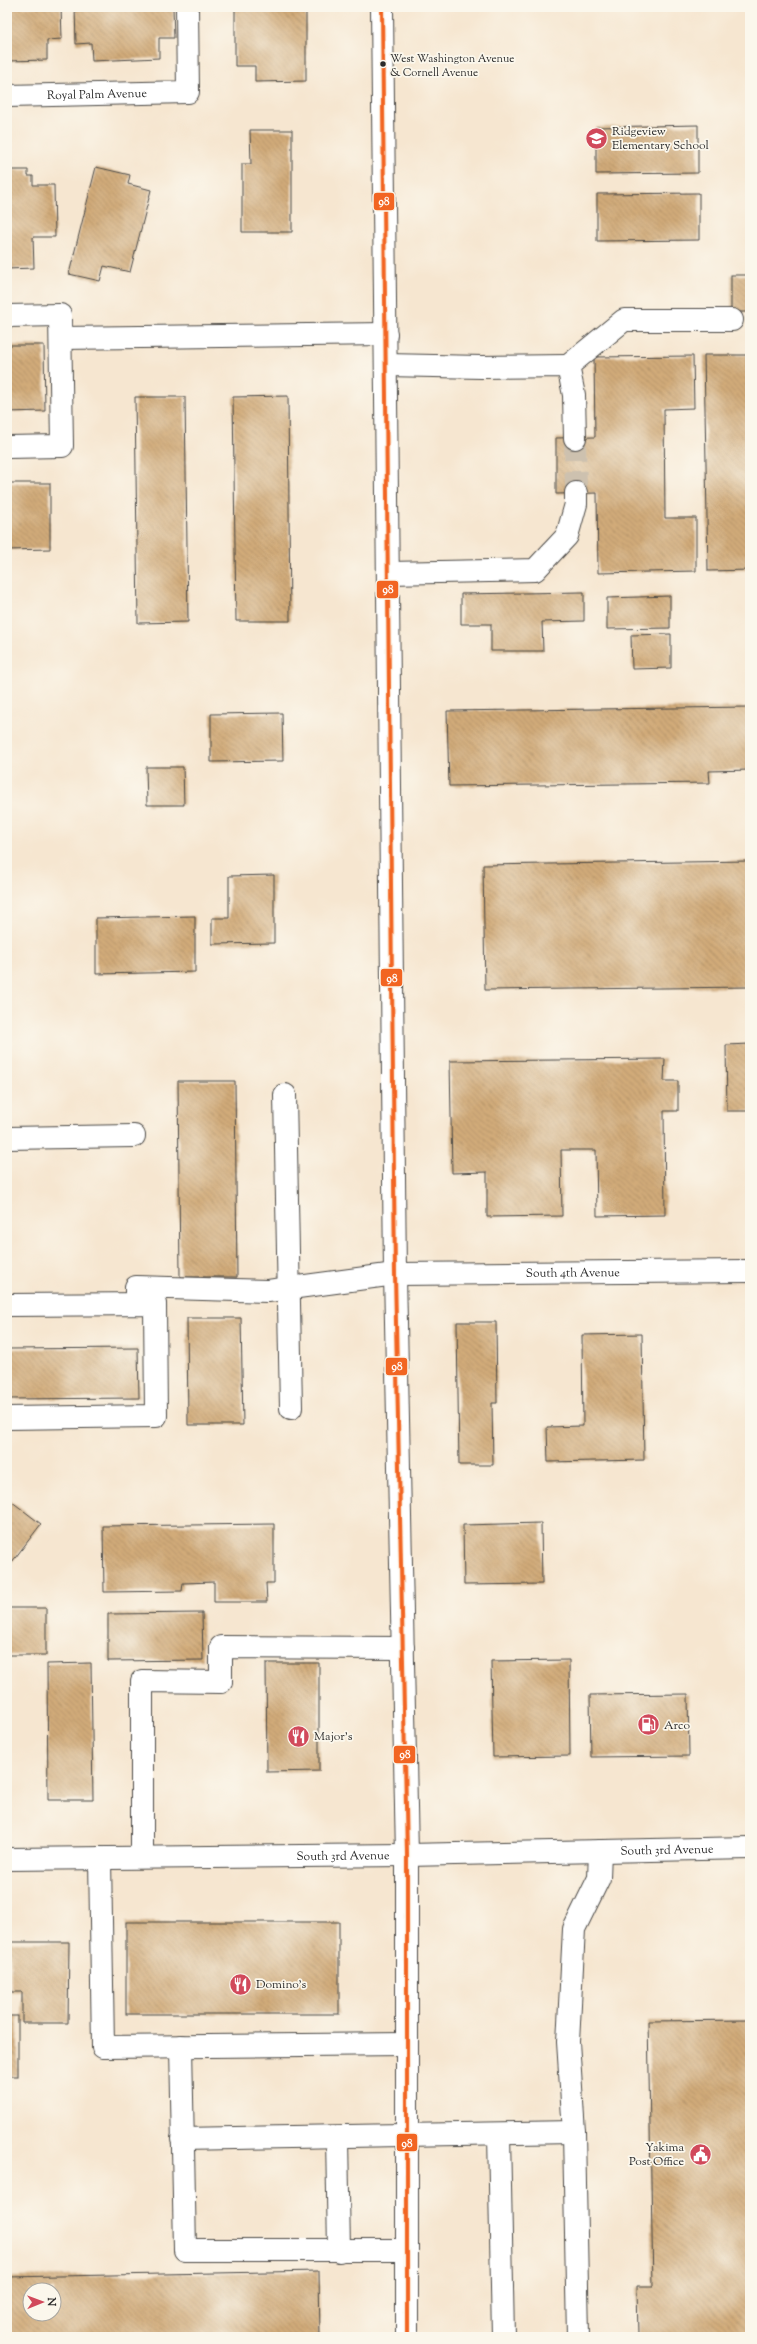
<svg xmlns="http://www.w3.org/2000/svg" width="757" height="2344" viewBox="0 0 757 2344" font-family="'Sorts Mill Goudy',serif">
<defs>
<pattern id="building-back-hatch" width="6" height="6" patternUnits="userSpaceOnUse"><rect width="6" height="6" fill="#d1ab79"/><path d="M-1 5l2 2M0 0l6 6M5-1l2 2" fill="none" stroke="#aa8b63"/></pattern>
</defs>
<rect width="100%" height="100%" fill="#fbf7ec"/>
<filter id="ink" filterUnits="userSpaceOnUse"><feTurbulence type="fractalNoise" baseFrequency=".025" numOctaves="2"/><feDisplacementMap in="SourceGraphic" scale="8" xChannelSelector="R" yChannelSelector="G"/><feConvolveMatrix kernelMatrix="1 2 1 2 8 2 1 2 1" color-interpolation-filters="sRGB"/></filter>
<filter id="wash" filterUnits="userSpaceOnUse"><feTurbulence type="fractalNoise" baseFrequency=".012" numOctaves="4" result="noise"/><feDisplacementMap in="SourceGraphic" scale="16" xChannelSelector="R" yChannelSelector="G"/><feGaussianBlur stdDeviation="0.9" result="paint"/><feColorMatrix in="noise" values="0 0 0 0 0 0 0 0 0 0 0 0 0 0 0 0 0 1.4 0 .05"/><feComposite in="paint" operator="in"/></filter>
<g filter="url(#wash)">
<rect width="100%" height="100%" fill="#f6e6d0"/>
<g id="blocks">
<g fill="url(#building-back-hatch)" fill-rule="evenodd">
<polygon points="7,7 61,7 62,39 47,40 47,60 7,61"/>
<polygon points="75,7 173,7 174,38 159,38 159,58 92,61 91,43 76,44"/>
<polygon points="235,7 306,7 306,81 255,82 255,66 235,66"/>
<polygon points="698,125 698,173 596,174 596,127"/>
<polygon points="250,130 292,130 292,232 242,232 242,164 251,164"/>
<polygon points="96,167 130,175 128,184 151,190 130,272 104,266 100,281 69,274"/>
<polygon points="7,170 28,170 28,176 33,176 33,185 54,185 55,237 33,237 34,268 7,269"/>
<polygon points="699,193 699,240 597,241 597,194"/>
<rect x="731" y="275" width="19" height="37"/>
<polygon points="7,345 44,345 45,411 7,412"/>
<polygon points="704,355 750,355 750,570 708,571"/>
<polygon points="693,356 694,408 664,409 665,518 696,518 696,571 598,573 597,493 556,494 556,438 595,437 594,357"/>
<polygon points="288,396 290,621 236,621 233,397"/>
<polygon points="135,397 185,397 188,622 138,623"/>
<polygon points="7,483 50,483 50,549 7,550"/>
<polygon points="584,592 584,621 542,622 543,651 491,651 491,624 461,624 461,594"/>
<polygon points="670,596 670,628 607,629 607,598"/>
<polygon points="671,634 671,668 632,669 631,635"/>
<polygon points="750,707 750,770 709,771 710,783 449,786 447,711"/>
<polygon points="282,713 283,761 211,762 211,714"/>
<polygon points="146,767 183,767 184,805 147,805"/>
<polygon points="750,861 750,987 485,990 483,865"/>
<polygon points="274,875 274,943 212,944 212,918 229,918 229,876"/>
<polygon points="195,916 195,972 96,974 96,918"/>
<polygon points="750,1044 750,1111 727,1111 726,1045"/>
<polygon points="665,1059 664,1081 678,1081 678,1111 664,1111 665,1215 597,1216 596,1150 561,1150 562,1216 487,1217 487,1172 452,1173 450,1061"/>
<polygon points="178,1081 235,1081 237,1277 180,1277"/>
<polygon points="187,1318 241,1318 243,1425 188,1425"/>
<polygon points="457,1322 496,1322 497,1403 492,1403 493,1465 459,1465"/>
<polygon points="642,1334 644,1460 548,1462 547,1427 583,1426 582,1335"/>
<polygon points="138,1348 139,1398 7,1399 7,1349"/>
<polygon points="7,1498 41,1524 12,1562 7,1559"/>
<polygon points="541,1523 542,1584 464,1585 463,1525"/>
<polygon points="274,1524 274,1583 266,1583 267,1602 214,1602 214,1582 183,1583 182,1591 104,1592 103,1526"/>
<rect x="7" y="1608" width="39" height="47"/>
<polygon points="202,1613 203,1660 108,1661 108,1614"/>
<polygon points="569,1660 570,1756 493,1757 491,1661"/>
<polygon points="91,1663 93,1800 48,1800 47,1664"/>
<polygon points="266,1663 319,1663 319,1771 267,1772"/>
<polygon points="688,1694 689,1756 591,1757 590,1695"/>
<rect x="126" y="1922" width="213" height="92"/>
<polygon points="10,1942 69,1942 68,2023 22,2023 22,1992 11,1992"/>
<rect x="7" y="2016" width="11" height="60"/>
<polygon points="750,2020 750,2337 638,2337 637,2286 653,2286 648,2021"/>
<path d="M319,2271L320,2337H7V2277ZM30,2290H54V2314H30Z"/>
</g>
</g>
</g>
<g filter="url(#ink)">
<use href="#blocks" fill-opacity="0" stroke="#494744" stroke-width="1"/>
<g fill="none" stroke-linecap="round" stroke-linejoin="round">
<polyline stroke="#cdc1af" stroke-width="22" stroke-dasharray="22 11" stroke-linecap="butt" points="575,438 576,493"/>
<defs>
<g id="minor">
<path id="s1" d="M7,96L188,92L187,7"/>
<polyline points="7,316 60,315 62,446 7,447"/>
<polyline points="61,338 386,334"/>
<polyline points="386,365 482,367 568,366 574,395 575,438"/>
<polyline points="568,366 624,320 732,320"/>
<polyline points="388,573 535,570 567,536 576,504 576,493"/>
<polyline points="285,1095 291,1408"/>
<polyline points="7,1138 134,1136"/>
<path id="s2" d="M136,1304V1287L268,1291L395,1274L750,1271"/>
<polyline points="7,1305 155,1304 156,1416 7,1418"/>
<polyline points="142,1857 142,1681 221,1682 221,1647 403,1648"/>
<polyline points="100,1858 103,2047 407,2044"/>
<path id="s3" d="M7,1859L407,1855L750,1848"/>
<polyline points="181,2046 185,2250 407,2250"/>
<polyline points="499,2134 503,2337"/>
<polyline points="337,2137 339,2251"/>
<polyline points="182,2139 574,2132"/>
<polyline points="578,2337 574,2132 568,2042 574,1929 599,1878 600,1851"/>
</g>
<polyline id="major" points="382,7 395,1274 407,1855 407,2337"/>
</defs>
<use href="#minor" stroke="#494744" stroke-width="24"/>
<use href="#major" stroke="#494744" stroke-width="24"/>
<use href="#minor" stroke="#fff" stroke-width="22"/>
<use href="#major" stroke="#fff" stroke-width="22"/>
<defs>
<polyline id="bus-1" points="382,7 395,1274 407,1855 407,2337"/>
</defs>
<use href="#bus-1" stroke="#fbf7ec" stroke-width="7"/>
<use href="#bus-1" stroke="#f26522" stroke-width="4"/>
</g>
</g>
<defs>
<symbol id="school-disc" viewBox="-11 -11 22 22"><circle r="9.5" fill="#d1495b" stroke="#fbf7ec"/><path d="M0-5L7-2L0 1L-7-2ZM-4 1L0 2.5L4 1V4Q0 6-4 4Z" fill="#fff"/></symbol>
<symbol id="fuel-disc" viewBox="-11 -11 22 22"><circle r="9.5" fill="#d1495b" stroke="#fbf7ec"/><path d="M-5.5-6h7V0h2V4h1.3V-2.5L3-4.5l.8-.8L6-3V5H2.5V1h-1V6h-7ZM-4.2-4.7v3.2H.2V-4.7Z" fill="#fff"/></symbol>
<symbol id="restaurant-disc" viewBox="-11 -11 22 22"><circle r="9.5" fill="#d1495b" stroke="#fbf7ec"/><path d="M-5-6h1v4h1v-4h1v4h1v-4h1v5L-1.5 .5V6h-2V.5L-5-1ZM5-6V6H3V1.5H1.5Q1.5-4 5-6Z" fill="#fff"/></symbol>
<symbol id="civic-disc" viewBox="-11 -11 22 22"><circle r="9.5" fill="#d1495b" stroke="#fbf7ec"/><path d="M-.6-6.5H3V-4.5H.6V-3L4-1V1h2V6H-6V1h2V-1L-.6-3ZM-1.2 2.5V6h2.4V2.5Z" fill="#fff"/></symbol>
</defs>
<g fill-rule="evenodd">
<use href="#school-disc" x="584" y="126" width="25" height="25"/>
<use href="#fuel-disc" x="636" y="1712" width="25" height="25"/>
<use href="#restaurant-disc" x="286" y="1724" width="25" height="25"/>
<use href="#restaurant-disc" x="228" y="1972" width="25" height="25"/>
<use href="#civic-disc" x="688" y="2142" width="25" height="25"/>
</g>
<circle fill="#2b2b2b" stroke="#fbf7ec" stroke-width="1.5" cx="383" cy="64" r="3.5"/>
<g text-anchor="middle" stroke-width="3.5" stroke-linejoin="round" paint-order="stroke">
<g font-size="11" fill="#2b2b2b" stroke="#fbf7ec" text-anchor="start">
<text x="390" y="62">West Washington Avenue<tspan x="390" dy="14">&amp; Cornell Avenue</tspan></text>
</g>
<g font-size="12" fill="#2b2b2b" stroke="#fbf7ec">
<text dy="4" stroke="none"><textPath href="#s1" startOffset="90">Royal Palm Avenue</textPath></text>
<text dy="4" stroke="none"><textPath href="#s2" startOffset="455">South 4th Avenue</textPath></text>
<text dy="4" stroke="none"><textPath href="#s3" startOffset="660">South 3rd Avenue</textPath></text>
<text dy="4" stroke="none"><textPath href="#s3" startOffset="336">South 3rd Avenue</textPath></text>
</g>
<g font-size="12" fill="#2b2b2b" stroke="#fbf7ec" text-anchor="start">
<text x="612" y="135">Ridgeview<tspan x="612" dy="14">Elementary School</tspan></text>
<text x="664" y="1729">Arco</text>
<text x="314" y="1740">Major's</text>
<text x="256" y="1988">Domino's</text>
<text x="684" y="2151" text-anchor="end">Yakima<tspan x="684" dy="14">Post Office</tspan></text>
</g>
</g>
<g stroke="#fbf7ec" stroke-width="1.5">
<rect x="373" y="192" width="22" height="19" rx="4" fill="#f26522"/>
<rect x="376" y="580" width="23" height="19" rx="4" fill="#f26522"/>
<rect x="380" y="968" width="23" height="19" rx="4" fill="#f26522"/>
<rect x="385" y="1357" width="23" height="19" rx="4" fill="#f26522"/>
<rect x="393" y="1745" width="23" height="19" rx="4" fill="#f26522"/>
<rect x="396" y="2133" width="22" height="19" rx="4" fill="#f26522"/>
</g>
<g font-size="11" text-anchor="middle" font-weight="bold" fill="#fff">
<text x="384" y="205">98</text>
<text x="388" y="593">98</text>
<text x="392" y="982">98</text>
<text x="397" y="1370">98</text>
<text x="405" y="1758">98</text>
<text x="407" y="2147">98</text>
</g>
<rect width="757" height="2344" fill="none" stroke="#fbf7ec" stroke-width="24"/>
<g transform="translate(42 2302) rotate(89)"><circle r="19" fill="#fbf7ec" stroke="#a8a59f"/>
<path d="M0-3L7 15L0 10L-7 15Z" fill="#d1495b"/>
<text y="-6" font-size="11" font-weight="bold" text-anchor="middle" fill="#2b2b2b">N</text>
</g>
</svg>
